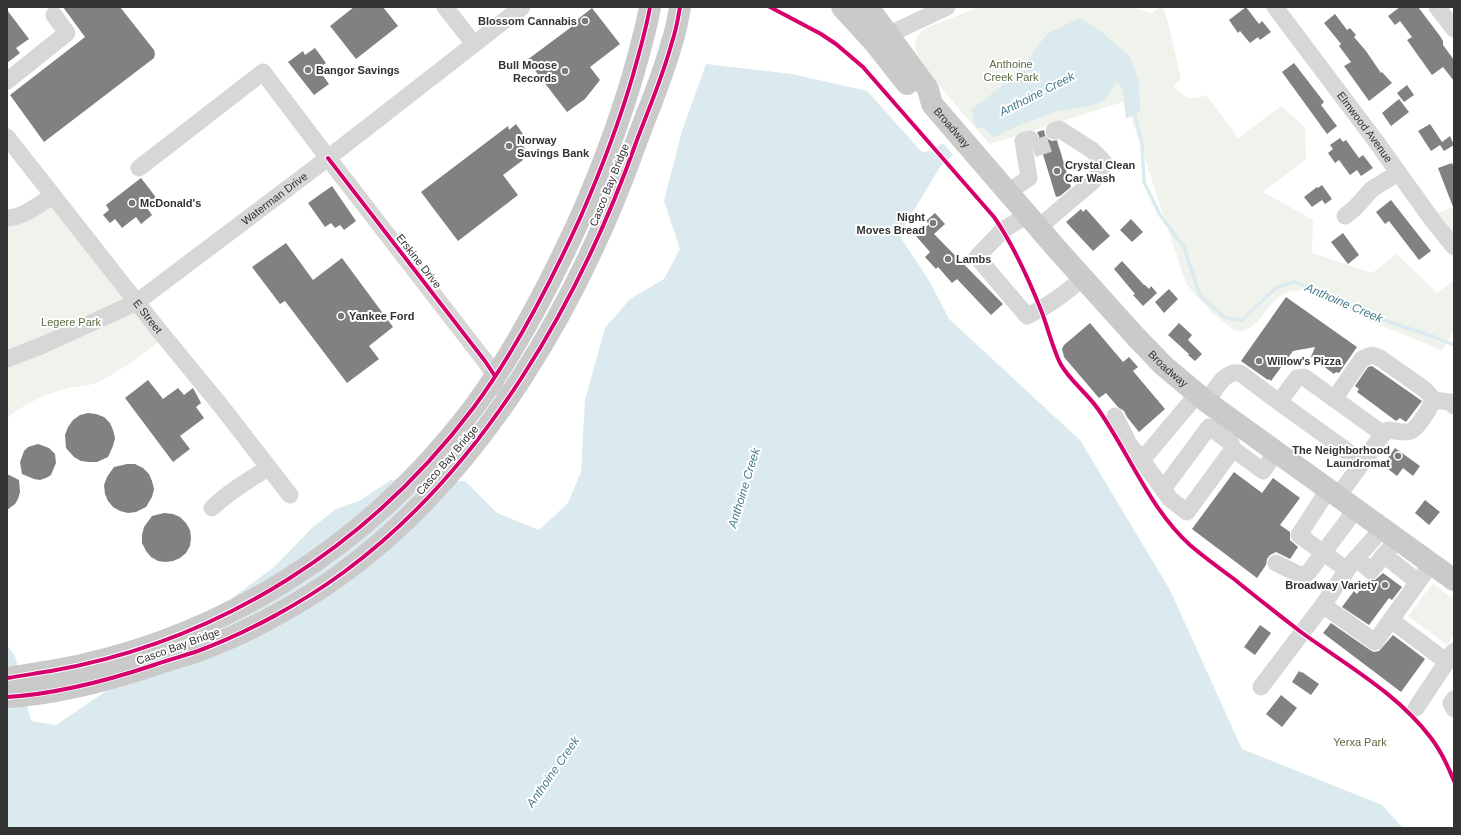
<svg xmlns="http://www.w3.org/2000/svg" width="1461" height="835" viewBox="0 0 1461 835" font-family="Helvetica,sans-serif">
<rect width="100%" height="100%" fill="#fff"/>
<g fill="#f0f3ec">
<path d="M979,7H1131L1152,13L1160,7H1163L1169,26L1181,79L1173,86C1184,97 1190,102 1206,95L1238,138L1281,106L1305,127L1306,159L1263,192L1313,220L1312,253L1372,273L1397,254L1437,293L1454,280V330L1442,351L1403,334L1371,322L1346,304L1334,299L1319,297L1302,290L1290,291L1276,299L1257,322L1248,329L1242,331L1234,330L1213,314L1186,284L1126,101L990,144C977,129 917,64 915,48C914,40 919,33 926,28Z"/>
<path d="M52,196L165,337C143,353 122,371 98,382C88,387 75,386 65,389C44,395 24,404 7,418V218Z"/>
<polygon points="1454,207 1454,237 1437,213"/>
<polygon points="1433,583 1454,600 1454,635 1447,645 1408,616"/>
</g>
<g fill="#dbeaee">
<polygon points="1080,18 1099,30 1130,56 1139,83 1140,111 1126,119 1122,88 1117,82 1105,100 1091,106 1059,111 1017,126 994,138 983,128 978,128 973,123 973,116 971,110 1003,85 1024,64 1047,34"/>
<polygon points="706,64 792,74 867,91 922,152 931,151 943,143 953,155 940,167 899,235 930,282 949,319 1080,440 1170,590 1242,749 1382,805 1403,828 7,828 7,645 15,656 31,721 56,725 112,687 274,567 312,528 336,509 359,501 391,480 465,481 497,513 539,530 568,503 581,472 585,400 605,328 630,299 664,279 680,249 664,201 682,131"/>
</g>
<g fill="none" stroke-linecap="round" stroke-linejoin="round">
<polyline stroke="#dbeaee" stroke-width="3.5" points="1134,111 1142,143 1144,182 1160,215 1184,247 1200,296 1226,318 1242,320 1277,287 1295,282 1377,318 1432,336 1454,345"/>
</g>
<g fill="#818181">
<polygon points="63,7 120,7 154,50 155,54 154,58 44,142 10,95 85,37"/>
<polygon points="354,7 383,7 398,26 356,59 330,26"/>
<polygon points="1246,7 1259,24 1262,21 1271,32 1260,40 1258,37 1250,43 1240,31 1238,33 1229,20"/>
<polygon points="1400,7 1418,7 1440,36 1443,41 1443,45 1454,60 1454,81 1443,67 1432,75 1407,40 1412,37 1400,21 1395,25 1388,16"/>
<polygon points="592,8 620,44 590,67 600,80 585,99 567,112 527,60 574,25 573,23"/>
<polygon points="7,10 29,39 16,48 20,53 7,63"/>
<polygon points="1335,14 1347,30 1350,28 1356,35 1354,37 1366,51 1381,73 1382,72 1392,83 1369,101 1344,66 1351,62 1339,46 1341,44 1324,23"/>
<polygon points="315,48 326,63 318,69 329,84 314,95 288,62 303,51 305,55"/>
<polygon points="1294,63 1324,102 1321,105 1337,126 1327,134 1282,72"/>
<polygon points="1407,85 1414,95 1404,102 1397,93"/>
<polygon points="1399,99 1409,112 1391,126 1382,113"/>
<polygon points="516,124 523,134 517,138 528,152 521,157 523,160 503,175 518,195 458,241 421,192 508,126 509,130"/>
<polygon points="1430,124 1442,142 1450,136 1454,145 1444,151 1440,145 1431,151 1418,131"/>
<polygon points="1044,130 1045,135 1048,139 1052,141 1057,140 1071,187 1060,196 1056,197 1041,148 1035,150 1034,148 1037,146 1040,141 1039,136 1037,132"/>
<polygon points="1340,138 1343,142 1346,140 1359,158 1363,155 1373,168 1361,176 1357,170 1350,175 1339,160 1335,163 1328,153 1333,149 1330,145"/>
<polygon points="1452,163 1454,169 1454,206 1453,207 1438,168"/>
<polygon points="141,178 158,200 147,208 152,215 141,224 136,217 122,228 115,219 110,223 103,215 109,210 106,205"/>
<polygon points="1322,185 1332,199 1325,204 1322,200 1312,207 1304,197 1317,187 1318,188"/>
<polygon points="332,186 356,221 344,230 340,225 335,228 331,223 325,227 308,203"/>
<polygon points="1391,200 1431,251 1419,260 1389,221 1385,224 1376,212"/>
<polygon points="1081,209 1083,212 1086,209 1110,236 1093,251 1066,222"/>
<polygon points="935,213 945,224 934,234 1003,304 991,315 957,279 952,283 938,267 936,269 925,257 930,252 916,236 929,224 926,221"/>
<polygon points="1131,219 1143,232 1132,242 1120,230"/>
<polygon points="1343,233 1359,255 1348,264 1331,242"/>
<polygon points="286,243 313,280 342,258 393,327 369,346 379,359 347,383 285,301 280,304 252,267"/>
<polygon points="1122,261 1144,285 1145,285 1149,289 1151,286 1157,293 1143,306 1133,295 1135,294 1114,269"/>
<polygon points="1169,289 1178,299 1164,313 1155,302"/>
<polygon points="1286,297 1357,347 1339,373 1336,372 1334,374 1311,357 1315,347 1293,351 1271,381 1269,379 1268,380 1241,361"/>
<polygon points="1090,323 1123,362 1129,357 1138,367 1133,371 1165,409 1139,432 1127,417 1124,411 1118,407 1106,393 1099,398 1064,357 1062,349 1064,345"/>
<polygon points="1179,323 1192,335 1188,340 1202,354 1195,361 1188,355 1189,354 1168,335"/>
<polygon points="1372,366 1422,401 1406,422 1400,418 1396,421 1357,392 1359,389 1355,386 1368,367"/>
<polygon points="148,380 163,399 178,388 184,395 193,388 201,403 196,407 204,418 180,436 190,449 173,462 125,398"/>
<polygon points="88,413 96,414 104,417 110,423 113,430 115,438 113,446 108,457 97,462 89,462 81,461 74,457 66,448 65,435 68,427 73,420 80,415"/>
<polygon points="38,444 49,448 55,454 56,463 51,475 46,478 40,480 34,479 22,474 20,462 24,451 28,447"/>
<polygon points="1395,448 1420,466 1413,476 1403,468 1397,476 1383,465"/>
<polygon points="127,464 135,464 143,468 149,474 152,481 154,489 152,497 146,507 136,512 128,513 120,511 113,507 108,501 105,494 104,485 107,477 114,467"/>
<polygon points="1234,472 1262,493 1273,478 1300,498 1280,525 1290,532 1290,540 1298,547 1290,559 1276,552 1270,555 1267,559 1266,565 1257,578 1192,529"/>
<polygon points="7,474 19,480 20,492 18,499 15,504 7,510"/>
<polygon points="1425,500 1440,512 1429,525 1415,513"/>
<polygon points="164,513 173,514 180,517 186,523 190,530 191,538 190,546 186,553 180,558 173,561 165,562 158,561 151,557 146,551 142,543 142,535 144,527 152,516"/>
<polygon points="1383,573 1402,587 1392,600 1389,598 1369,625 1342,607 1354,591 1357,594 1367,580 1375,580"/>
<polygon points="1331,623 1370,650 1374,652 1379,651 1393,635 1425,659 1401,692 1323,633"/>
<polygon points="1260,625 1271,633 1255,655 1244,647"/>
<polygon points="1299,671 1302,673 1302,672 1319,684 1311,695 1292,682"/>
<polygon points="1281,695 1297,708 1282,727 1266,714"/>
</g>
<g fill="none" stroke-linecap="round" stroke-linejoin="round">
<polyline stroke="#d6d6d6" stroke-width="17" stroke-dasharray="17 8" stroke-linecap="butt" points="1033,149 1057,141"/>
<g stroke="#d7d7d7" stroke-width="17">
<polyline points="445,7 474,44"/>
<path id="s1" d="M1275,7L1375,140L1433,221L1454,247"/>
<polyline points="1437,7 1454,29"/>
<polyline points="877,40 947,7"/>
<polyline points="7,81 67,33 54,15"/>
<path id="s2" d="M7,137L157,328L221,406L290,495"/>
<polyline points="139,168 263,72 328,158 485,361 495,376 496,387"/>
<polyline points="1008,192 1029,178 1023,141 1030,139"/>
<path d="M1027,215L1003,230L977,257L1027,316C1049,306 1064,294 1083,278"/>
<polyline points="1345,216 1355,208 1372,189 1398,173"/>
<path d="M7,218C24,217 38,205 52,196"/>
<polyline points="1038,228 1092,182 1101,171 1103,161 1092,150 1059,129 1054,131"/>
<path id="s3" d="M7,359L43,345L137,302L328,158L522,7"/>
<polyline points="1196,393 1190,403 1142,460 1170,499 1187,512 1233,449 1263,471 1276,452"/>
<path d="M1334,399L1362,359L1372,355L1380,358L1424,389C1427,392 1431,395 1432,399C1433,406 1417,428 1411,431C1404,434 1395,430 1388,430L1383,434"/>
<polyline points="1432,400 1450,402 1454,406"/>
<path d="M1207,402C1215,390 1224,370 1240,373L1279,402"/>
<polyline points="1115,416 1129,444 1142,460"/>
<polyline points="1163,489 1209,427 1231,443 1233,449"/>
<polyline points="1328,490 1299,535 1347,570"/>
<path d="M1337,497C1353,476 1368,455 1383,434L1304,377L1297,378L1279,402L1362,462"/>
<path d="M212,508C228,492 249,480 268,468"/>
<polyline points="1397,540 1384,555 1418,582 1424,574"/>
<polyline points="1356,558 1371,571 1384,555"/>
<polyline points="1276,563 1300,575 1308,573 1348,520 1353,508"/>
<polyline points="1323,605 1375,642 1418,582"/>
<polyline points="1391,620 1447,662"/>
<polyline points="1261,687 1323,605 1351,564 1383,528"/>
<polyline points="1454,699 1451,703 1454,709"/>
<polyline points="1416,708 1454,651"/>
</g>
<g stroke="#cacaca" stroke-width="22">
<polyline points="842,7 873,41 907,84"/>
<path id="s4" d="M868,7L928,89L932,104L944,118L1056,248L1136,337L1164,366L1207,402L1454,580"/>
<path d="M7,678C22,676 37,673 51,671C222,641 370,545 474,407C517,349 551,282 581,216C601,170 619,123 633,75C639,53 646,30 650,7"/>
<path d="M7,697C57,694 106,681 154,665C168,660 183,656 198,651C247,633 302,603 344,572C484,469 580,301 637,140C649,108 663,76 672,42C676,31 678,19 680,7"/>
</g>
<defs>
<g id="cycleway">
<path d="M770,7L821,34L836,44L863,67L994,217C1012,243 1029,280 1041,310C1048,328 1052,346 1060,363C1069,380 1087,393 1098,409C1129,453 1149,508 1190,545C1204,557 1219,568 1234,579C1256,597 1279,615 1301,632C1346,665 1397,693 1431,738C1441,751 1448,766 1454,781"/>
<polyline points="328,158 485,361 495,376"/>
<path d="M7,678C22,676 37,673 51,671C222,641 370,545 474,407C517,349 551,282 581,216C601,170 619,123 633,75C639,53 646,30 650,7"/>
<path d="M7,697C57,694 106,681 154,665C168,660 183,656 198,651C247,633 302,603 344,572C484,469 580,301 637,140C649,108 663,76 672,42C676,31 678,19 680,7"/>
</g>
</defs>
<use href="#cycleway" stroke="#fff" stroke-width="6"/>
<use href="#cycleway" stroke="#d6006c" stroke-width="4"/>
</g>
<g fill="#7a7a7a" stroke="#fff" stroke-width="1.5">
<circle cx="585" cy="21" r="4"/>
<circle cx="308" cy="70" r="4"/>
<circle cx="565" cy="71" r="4"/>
<circle cx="509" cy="146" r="4"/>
<circle cx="1057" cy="171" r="4"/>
<circle cx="132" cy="203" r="4"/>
<circle cx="933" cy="223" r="4"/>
<circle cx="948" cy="259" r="4"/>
<circle cx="341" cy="316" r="4"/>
<circle cx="1259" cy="361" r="4"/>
<circle cx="1398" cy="456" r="4"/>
<circle cx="1385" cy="585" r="4"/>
</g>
<g text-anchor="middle" stroke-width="4" stroke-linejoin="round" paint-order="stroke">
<g font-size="11" font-weight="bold" fill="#333" stroke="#fff" text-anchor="start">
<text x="577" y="25" text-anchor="end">Blossom Cannabis</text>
<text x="557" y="69" text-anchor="end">Bull Moose<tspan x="557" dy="13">Records</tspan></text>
<text x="316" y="74">Bangor Savings</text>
<text x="517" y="144">Norway<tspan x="517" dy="13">Savings Bank</tspan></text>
<text x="1065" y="169">Crystal Clean<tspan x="1065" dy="13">Car Wash</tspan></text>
<text x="140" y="207">McDonald's</text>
<text x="925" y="221" text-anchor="end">Night<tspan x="925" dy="13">Moves Bread</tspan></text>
<text x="956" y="263">Lambs</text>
<text x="349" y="320">Yankee Ford</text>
<text x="1267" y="365">Willow's Pizza</text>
<text x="1390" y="454" text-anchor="end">The Neighborhood<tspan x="1390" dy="13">Laundromat</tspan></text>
<text x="1377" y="589" text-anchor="end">Broadway Variety</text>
</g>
<g font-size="11" fill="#5b6c43" stroke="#fff">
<text x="1011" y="68">Anthoine<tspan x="1011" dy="13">Creek Park</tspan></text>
<text x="71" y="326">Legere Park</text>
<text x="1360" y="746">Yerxa Park</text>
</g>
<g font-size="11" fill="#333" stroke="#fff">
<text dy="4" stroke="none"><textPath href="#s1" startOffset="150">Elmwood Avenue</textPath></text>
<text dy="4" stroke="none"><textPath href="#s4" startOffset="148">Broadway</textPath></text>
<text transform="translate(609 185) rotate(-68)" y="4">Casco Bay Bridge</text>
<text dy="4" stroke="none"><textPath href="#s3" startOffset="314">Waterman Drive</textPath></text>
<text transform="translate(419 261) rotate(52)" y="4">Erskine Drive</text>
<text dy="4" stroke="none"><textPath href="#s2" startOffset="228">E Street</textPath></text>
<text dy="4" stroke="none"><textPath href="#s4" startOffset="472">Broadway</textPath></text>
<text transform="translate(447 460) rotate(-49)" y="4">Casco Bay Bridge</text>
<text transform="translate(178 646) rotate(-20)" y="4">Casco Bay Bridge</text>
</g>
<g font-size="12" font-style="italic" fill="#477d8f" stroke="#fff">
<text transform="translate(1037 94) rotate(-27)" y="4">Anthoine Creek</text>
<text transform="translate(1344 303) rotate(23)" y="4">Anthoine Creek</text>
<text transform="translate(744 488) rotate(-73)" y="4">Anthoine Creek</text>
<text transform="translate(553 772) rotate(-55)" y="4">Anthoine Creek</text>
</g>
</g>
<rect width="1461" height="835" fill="none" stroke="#333333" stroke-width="16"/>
</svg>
